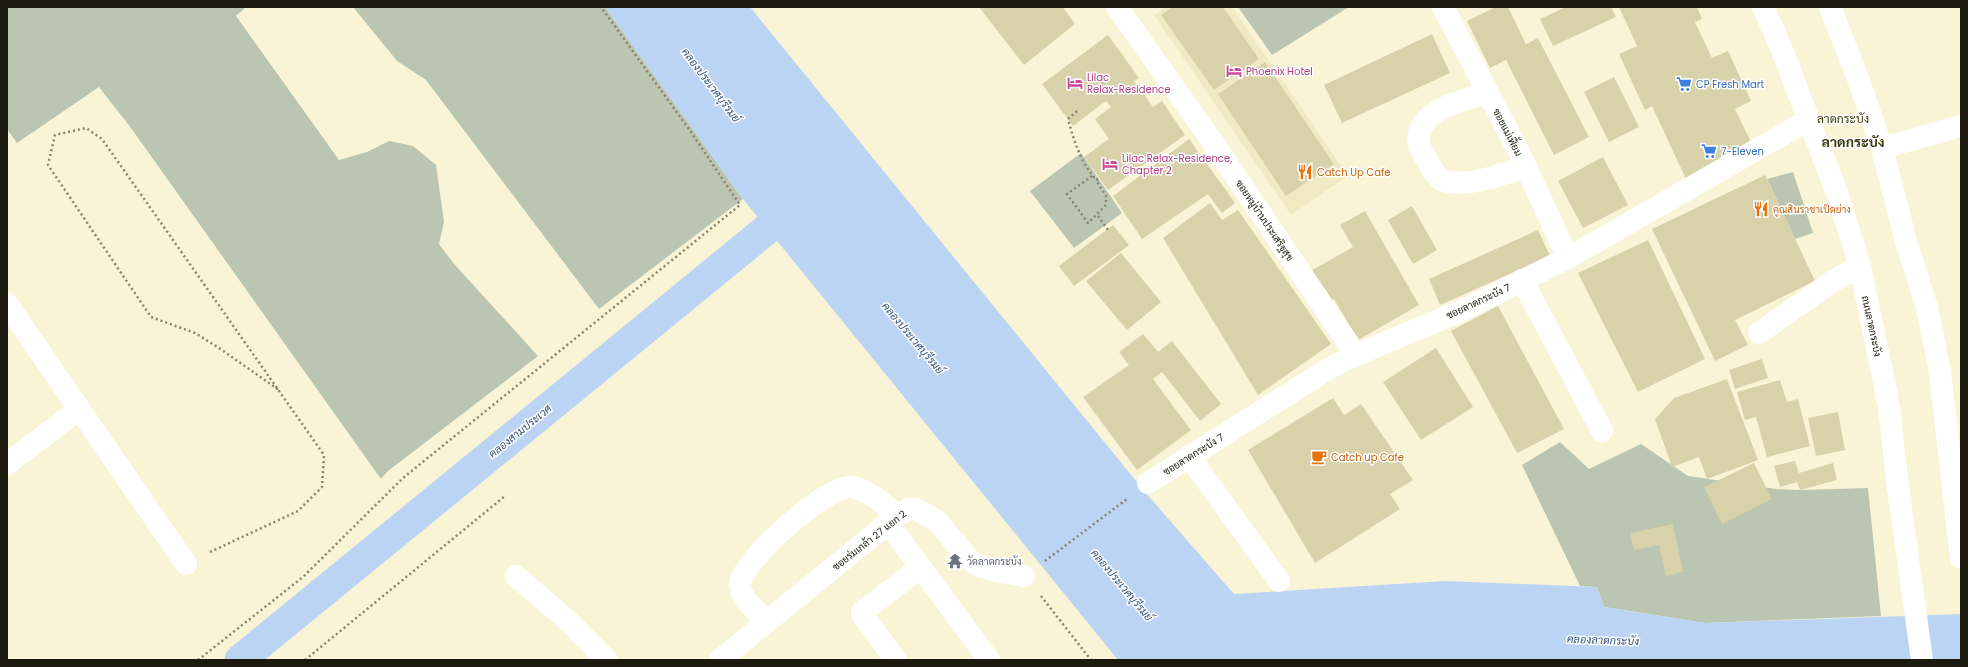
<svg xmlns="http://www.w3.org/2000/svg" width="1968" height="667" viewBox="0 0 1968 667" font-family="Poppins,Sarabun,sans-serif">
<rect width="100%" height="100%" fill="#f9f4d6"/>
<polygon fill="#f0eac4" points="1166,7 1232,7 1348,176 1291,215 1154,15"/>
<g fill="#bac6b2">
<polygon points="7,7 246,7 236,16 339,160 367,152 389,141 413,146 436,165 444,222 439,244 455,265 538,356 388,471 381,479 131,128 99,87 17,143 7,129"/>
<polygon points="353,7 605,7 743,199 599,309 426,80 397,61"/>
<polygon points="1238,7 1349,7 1272,55"/>
<polygon points="1081,153 1122,213 1074,248 1030,191"/>
<polygon points="1793,172 1813,233 1795,239 1767,179"/>
<polygon points="1560,442 1589,469 1641,444 1688,476 1776,489 1800,490 1868,488 1881,616 1705,623 1604,607 1597,587 1580,586 1522,465"/>
</g>
<polygon fill="#bcd4f4" points="605,7 750,7 1145,492 1234,594 1446,581 1597,587 1604,607 1705,623 1961,614 1961,660 1118,660 743,199"/>
<g fill="none" stroke-linecap="round" stroke-linejoin="round">
<polyline stroke="#bcd4f4" stroke-width="31" points="240,660 799,203"/>
</g>
<g fill="#d8d2ab">
<polygon points="979,7 1063,7 1075,24 1024,65"/>
<polygon points="1172,7 1223,7 1259,59 1214,90 1161,15"/>
<polygon points="1496,7 1508,7 1526,44 1538,38 1589,137 1554,155 1506,60 1490,68 1467,21"/>
<polygon points="1566,7 1611,7 1616,17 1553,46 1540,19"/>
<polygon points="1619,7 1697,7 1702,19 1695,22 1712,58 1728,51 1751,101 1735,109 1751,142 1687,181 1652,106 1645,110 1619,54 1637,46"/>
<polygon points="1432,34 1450,73 1342,123 1324,85"/>
<polygon points="1108,35 1139,78 1134,81 1153,107 1162,101 1185,135 1108,190 1084,157 1109,139 1095,119 1111,107 1106,101 1073,126 1042,84"/>
<polygon points="1265,62 1334,164 1286,196 1218,94"/>
<polygon points="1614,77 1639,127 1609,142 1584,92"/>
<polygon points="1189,139 1235,203 1222,213 1208,194 1142,239 1113,196"/>
<polygon points="1603,157 1628,205 1583,228 1558,181"/>
<polygon points="1765,175 1815,281 1735,320 1748,345 1715,361 1652,229"/>
<polygon points="1210,203 1222,220 1238,210 1331,344 1258,395 1163,238"/>
<polygon points="1412,206 1437,250 1413,264 1388,220"/>
<polygon points="1365,211 1419,305 1358,340 1334,299 1327,303 1309,272 1353,247 1340,225"/>
<polygon points="1113,225 1129,245 1074,286 1059,266"/>
<polygon points="1538,230 1550,256 1440,305 1429,279"/>
<polygon points="1648,240 1705,359 1638,392 1578,273"/>
<polygon points="1121,253 1161,302 1127,330 1086,281"/>
<polygon points="1498,306 1564,429 1517,453 1451,331"/>
<polygon points="1143,334 1158,352 1172,341 1221,404 1200,421 1162,372 1153,379 1191,430 1137,470 1083,397 1129,365 1119,352"/>
<polygon points="1436,348 1473,407 1421,440 1383,382"/>
<polygon points="1762,359 1768,378 1735,389 1729,370"/>
<polygon points="1727,379 1758,460 1707,479 1699,457 1672,467 1655,419 1674,398"/>
<polygon points="1780,380 1787,402 1798,399 1810,446 1767,457 1756,417 1745,420 1737,392"/>
<polygon points="1333,398 1344,415 1361,404 1413,480 1390,494 1400,509 1315,563 1248,450"/>
<polygon points="1838,412 1845,450 1816,456 1808,418"/>
<polygon points="1795,461 1799,473 1833,463 1837,480 1800,490 1797,482 1780,487 1774,466"/>
<polygon points="1754,463 1772,499 1722,524 1704,487"/>
<polygon points="1673,524 1683,572 1666,576 1659,545 1634,550 1630,533"/>
</g>
<g fill="none" stroke-linecap="round" stroke-linejoin="round">
<g stroke="#86836f" stroke-width="2.5" stroke-dasharray="2 3" stroke-linecap="butt">
<polyline points="1105,91 1100,84 1106,79"/>
<path d="M1077,111L1068,119C1074,142 1081,162 1096,180L1099,179"/>
<polyline points="1092,176 1067,194 1088,223 1106,205 1106,196 1096,180"/>
<polyline points="1098,216 1108,230"/>
<polyline points="210,552 298,511 322,487 324,455 102,139 86,128 55,135 48,165 151,317 195,333 219,348 279,390"/>
<polyline points="1045,561 1127,499"/>
<polyline points="1041,596 1091,660"/>
<polyline points="198,660 303,577 403,478 740,205 691,132 601,7"/>
<polyline points="305,660 505,496"/>
</g>
<g stroke="#fff" stroke-width="22">
<polyline points="1117,7 1212,141 1356,355"/>
<polyline points="1443,7 1519,152 1568,258"/>
<path d="M1488,92C1464,101 1413,109 1419,145C1420,150 1425,156 1428,161C1432,169 1438,181 1448,182C1473,186 1502,174 1526,167"/>
<polyline points="1882,148 1961,126"/>
<polyline points="1522,280 1602,431"/>
<polyline points="7,304 186,564"/>
<polyline points="1759,333 1833,281 1860,266"/>
<polyline points="1189,456 1279,581"/>
<polyline points="7,464 79,409"/>
<polyline points="1148,483 1328,369 1356,355 1465,309 1568,258 1808,120"/>
<polyline points="888,523 989,660"/>
<polyline points="516,576 567,620 607,660"/>
<path d="M767,621C757,611 742,601 740,586C738,563 827,485 851,487C867,488 885,506 898,515"/>
<polyline points="720,660 898,515 909,509 916,509 936,520 968,558 975,564 988,569 1024,576"/>
<polyline points="896,660 863,616 862,612 921,567"/>
</g>
<g stroke="#fff" stroke-width="22">
<polyline points="1763,7 1780,45 1837,193 1860,266 1889,406 1897,480 1922,660"/>
<polyline points="1830,7 1859,81 1882,148 1906,241 1927,308 1940,372 1961,558"/>
</g>
</g>
<defs>
<symbol id="hotel-bare" viewBox="-9 -9 18 18"><path d="M-6-4.5h1.5V1H6V5H4.5V3h-9V5H-6ZM-4 0a1.8 1.8 0 1 1 3.6 0ZM.5 0V-2.5h3Q6-2.5 6 0Z" fill="#d1479c" stroke="#fff" stroke-width="2.5" paint-order="stroke"/></symbol>
<symbol id="supermarket-bare" viewBox="-9 -9 18 18"><path d="M-6-5.5h2.5l.6 2H6L4.5 2H-2.5L-4.4-4H-6ZM-1.5 3.2a1.3 1.3 0 1 0 .1 0ZM3 3.2a1.3 1.3 0 1 0 .1 0Z" fill="#3f7fe0" stroke="#fff" stroke-width="2.5" paint-order="stroke"/></symbol>
<symbol id="restaurant-bare" viewBox="-9 -9 18 18"><path d="M-5-6h1v4h1v-4h1v4h1v-4h1v5L-1.5 .5V6h-2V.5L-5-1ZM5-6V6H3V1.5H1.5Q1.5-4 5-6Z" fill="#e8710a" stroke="#fff" stroke-width="2.5" paint-order="stroke"/></symbol>
<symbol id="cafe-bare" viewBox="-9 -9 18 18"><path d="M-5.5-4.5H6V0H3Q3 3.5 0 3.5H-2.5Q-5.5 3.5-5.5 0ZM3-3.2v2h1.7v-2ZM-6 4.5H4V6H-6Z" fill="#e8710a" stroke="#fff" stroke-width="2.5" paint-order="stroke"/></symbol>
<symbol id="temple-bare" viewBox="-9 -9 18 18"><path d="M0-6L5-2H3V0L6.5 2.5H4V6H1.5V3h-3V6H-4V2.5H-6.5L-3 0V-2H-5Z" fill="#6b7280" stroke="#fff" stroke-width="2.5" paint-order="stroke"/></symbol>
</defs>
<g fill-rule="evenodd">
<use href="#hotel-bare" x="1223" y="60" width="22" height="22"/>
<use href="#hotel-bare" x="1064" y="72" width="22" height="22"/>
<use href="#supermarket-bare" x="1673" y="73" width="22" height="22"/>
<use href="#supermarket-bare" x="1698" y="140" width="22" height="22"/>
<use href="#hotel-bare" x="1099" y="153" width="22" height="22"/>
<use href="#restaurant-bare" x="1294" y="161" width="22" height="22"/>
<use href="#restaurant-bare" x="1750" y="198" width="22" height="22"/>
<use href="#cafe-bare" x="1308" y="446" width="22" height="22"/>
<use href="#temple-bare" x="944" y="550" width="22" height="22"/>
</g>
<g text-anchor="middle" stroke-width="3" stroke-linejoin="round" paint-order="stroke">
<g font-size="10" fill="#b23c85" stroke="#fff" text-anchor="start">
<text x="1246" y="75">Phoenix Hotel</text>
<text x="1087" y="81">Lilac<tspan x="1087" dy="12">Relax-Residence</tspan></text>
<text x="1122" y="162">Lilac Relax-Residence,<tspan x="1122" dy="12">Chapter 2</tspan></text>
</g>
<g font-size="10" fill="#366cbe" stroke="#fff" text-anchor="start">
<text x="1696" y="88">CP Fresh Mart</text>
<text x="1721" y="155">7-Eleven</text>
</g>
<g font-size="10" fill="#1c1a0f" stroke="#fff">
<text transform="translate(1508 132) rotate(63)" y="4">ซอยแม่เฟี้ยม</text>
<text transform="translate(1265 220) rotate(56)" y="4">ซอยหมู่บ้านประเสริฐสุข</text>
<text transform="translate(1478 301) rotate(-25)" y="4">ซอยลาดกระบัง 7</text>
<text transform="translate(1872 326) rotate(78)" y="4">ถนนลาดกระบัง</text>
<text transform="translate(1193 454) rotate(-32)" y="4">ซอยลาดกระบัง 7</text>
<text transform="translate(869 540) rotate(-38)" y="4">ซอยร่มเกล้า 27 แยก 2</text>
</g>
<g font-size="10" fill="#c56008" stroke="#fff" text-anchor="start">
<text x="1317" y="176">Catch Up Cafe</text>
<text x="1773" y="213">คูณสินราชาเป็ดย่าง</text>
<text x="1331" y="461">Catch up Cafe</text>
</g>
<g font-size="10" fill="#5b616d" stroke="#fff" text-anchor="start">
<text x="967" y="565">วัดลาดกระบัง</text>
</g>
<g font-size="11" font-style="italic" fill="#355581" stroke="#fff">
<text transform="translate(711 85) rotate(53)" y="4">คลองประเวศบุรีรมย์</text>
<text transform="translate(913 338) rotate(50)" y="4">คลองประเวศบุรีรมย์</text>
<text transform="translate(520 431) rotate(-39)" y="4">คลองสามประเวศ</text>
<text transform="translate(1122 585) rotate(50)" y="4">คลองประเวศบุรีรมย์</text>
<text transform="translate(1603 640) rotate(2)" y="4">คลองลาดกระบัง</text>
</g>
<g font-size="12" fill="#3a3b12" stroke="#fff">
<text x="1843" y="123">ลาดกระบัง</text>
</g>
<g font-size="14" font-weight="bold" fill="#3a3b12" stroke="#fff">
<text x="1853" y="147">ลาดกระบัง</text>
</g>
</g>
<rect width="1968" height="667" fill="none" stroke="#1c1a0f" stroke-width="16"/>
</svg>
